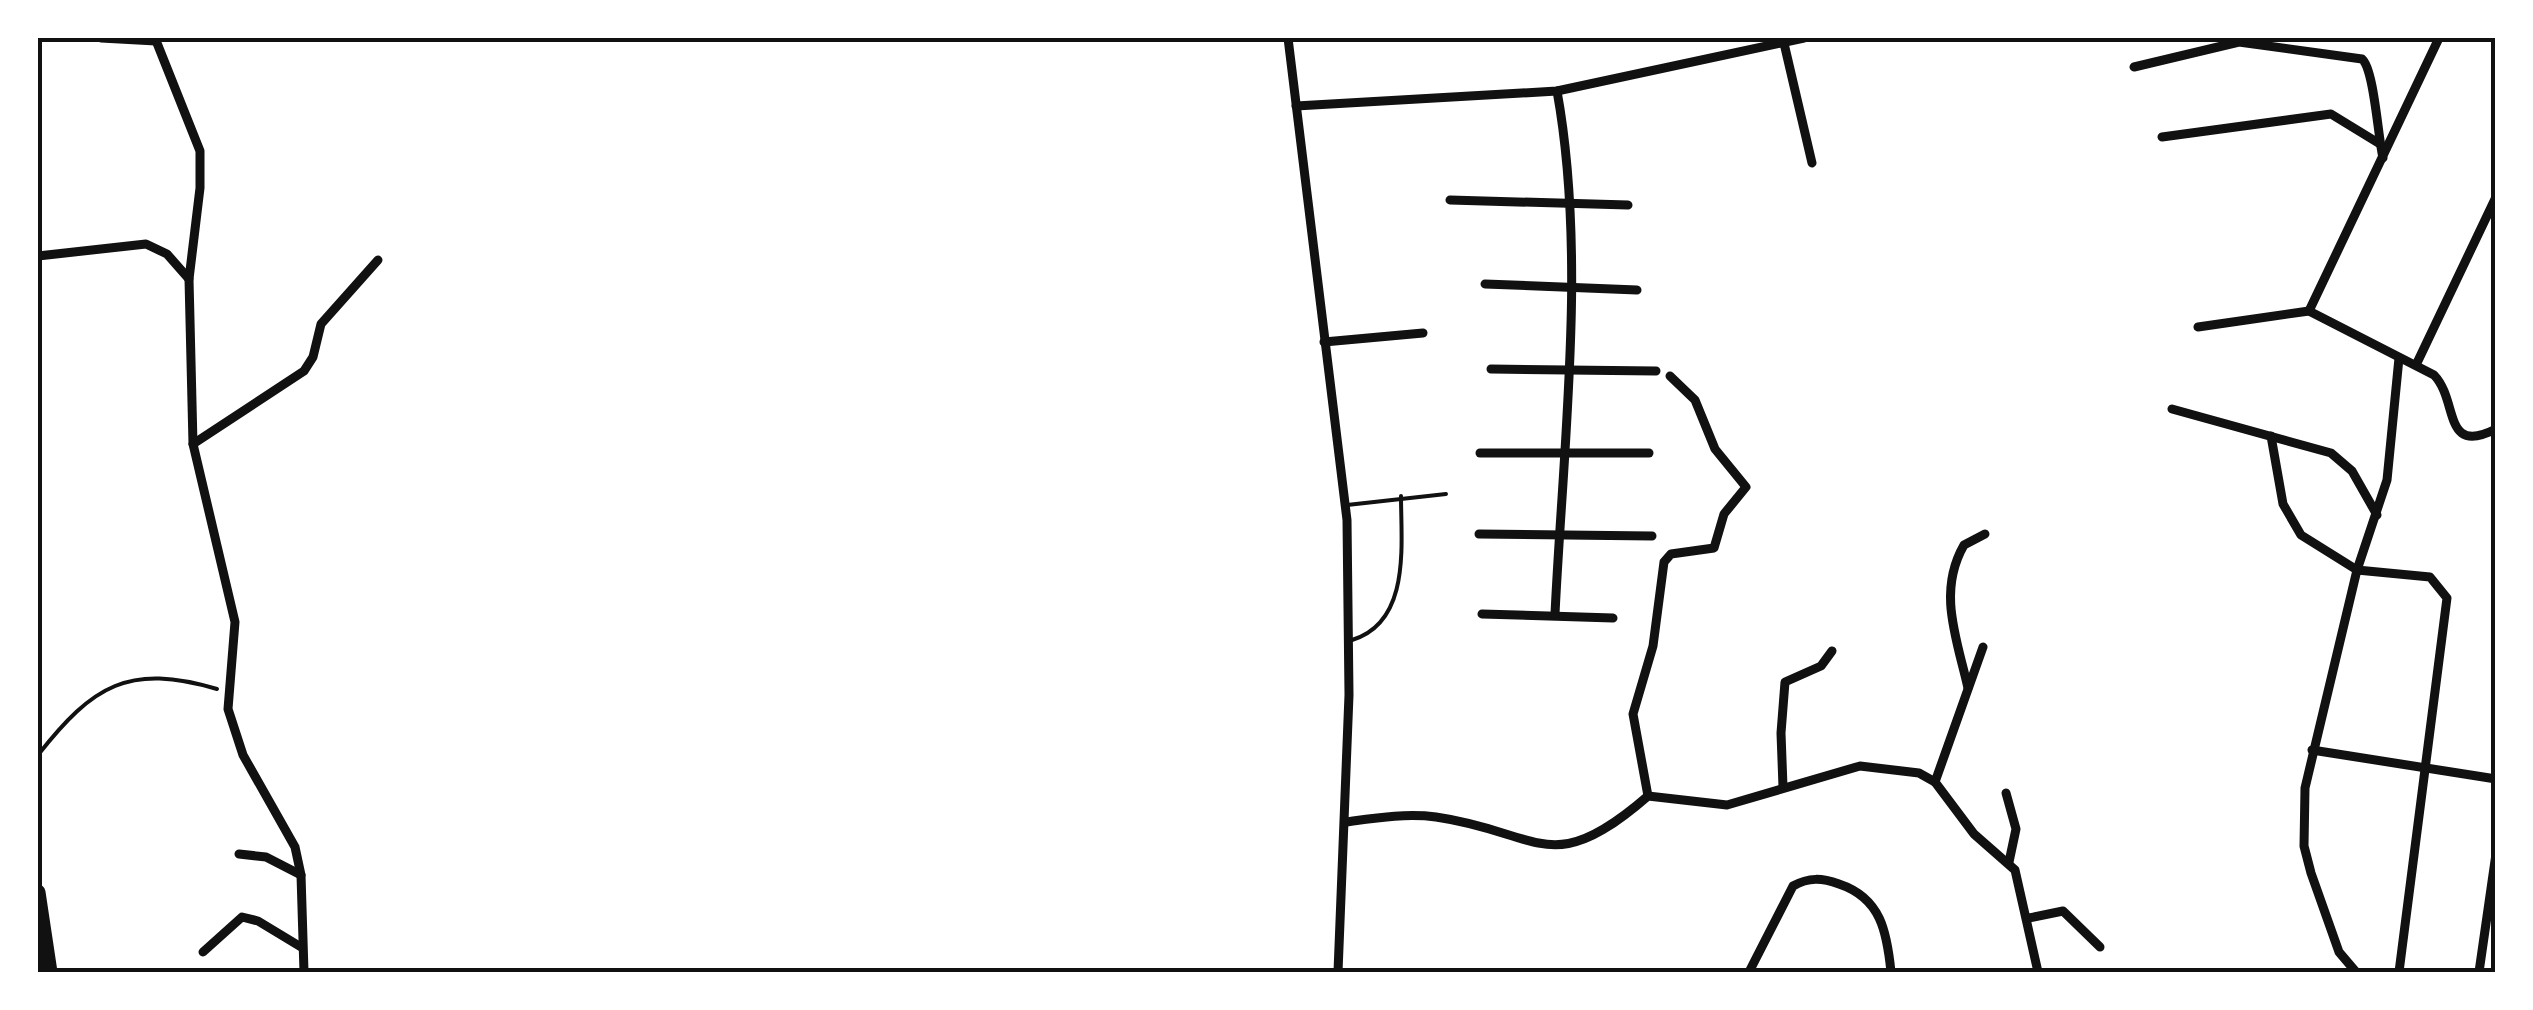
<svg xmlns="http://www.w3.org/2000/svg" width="2533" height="1010" viewBox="0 0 2533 1010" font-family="Figtree,sans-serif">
<rect width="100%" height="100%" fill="#fff"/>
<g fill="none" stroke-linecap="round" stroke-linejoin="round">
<path stroke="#111" stroke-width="4" d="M38,755C93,685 129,663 217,689"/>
<g stroke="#111" stroke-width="4">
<polyline points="1347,505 1446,494"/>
<path d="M1352,640C1411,622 1401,545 1401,496"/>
</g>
<g stroke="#111" stroke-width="9">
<polyline points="101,38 156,41"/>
<polyline points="155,38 200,151 200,188 189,279 193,444 235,622 228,709 243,755 295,847 301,875 304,972"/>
<polyline points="1288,38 1347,520 1349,695 1338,972"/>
<path d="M2439,38L2309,311L2434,375C2459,401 2442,456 2496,429"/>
<polyline points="1783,39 1812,163"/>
<path d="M2134,67L2239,42L2362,59C2374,69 2378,137 2383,158"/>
<polyline points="1296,106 1557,91 1804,38"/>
<polyline points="2162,137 2331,114 2380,144"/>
<polyline points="1450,200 1628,205"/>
<polyline points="38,256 146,244 167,254 189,279"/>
<polyline points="1485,284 1637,290"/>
<polyline points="2198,327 2309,311"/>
<polyline points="1324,342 1423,333"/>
<polyline points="2416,365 2496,197"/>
<polyline points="1491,369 1656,371"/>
<polyline points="2172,409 2331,453 2352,471 2377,515"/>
<polyline points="2271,436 2283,504 2301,535 2357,570 2430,577 2447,598 2399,972"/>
<polyline points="193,444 304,371 313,357 321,324 378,260"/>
<polyline points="1480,453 1649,453"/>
<polyline points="1479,534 1652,536"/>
<polyline points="1482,614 1613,618"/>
<path d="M1555,614C1563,446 1587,256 1557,91"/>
<path d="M1968,688C1957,639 1937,592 1964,545L1985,534"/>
<polyline points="2312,750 2496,779"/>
<polyline points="1935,782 1983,647"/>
<polyline points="1783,787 1781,733 1785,682 1821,666 1832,651"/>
<polyline points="2006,793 2016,829 2009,862"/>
<polyline points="1648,796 1633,714 1653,646 1664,562 1671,554 1714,548 1724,514 1746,487 1715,449 1695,400 1670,376"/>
<path d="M1345,822C1375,818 1406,813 1436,817C1541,832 1550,881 1648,796L1727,805L1860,766L1919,773L1935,782L1974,834L2015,870L2038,972"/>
<polyline points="239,854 266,857 301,875"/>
<polyline points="2029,918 2063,911 2100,947"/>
<polyline points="203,952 242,917 258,921 301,947"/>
<path d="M1749,972L1793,886C1809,877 1822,878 1839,884C1881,898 1887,932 1891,972"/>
<polyline points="2356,972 2339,952 2311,873 2304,846 2305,788 2357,570 2387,480 2399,358"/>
<polyline points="2479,972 2496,854"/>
</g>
<polyline stroke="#111" stroke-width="15" points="38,892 50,972"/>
</g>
<rect width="2533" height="1010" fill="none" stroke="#ffffff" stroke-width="80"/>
<rect x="40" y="40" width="2453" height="930" fill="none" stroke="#111" stroke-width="4"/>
</svg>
